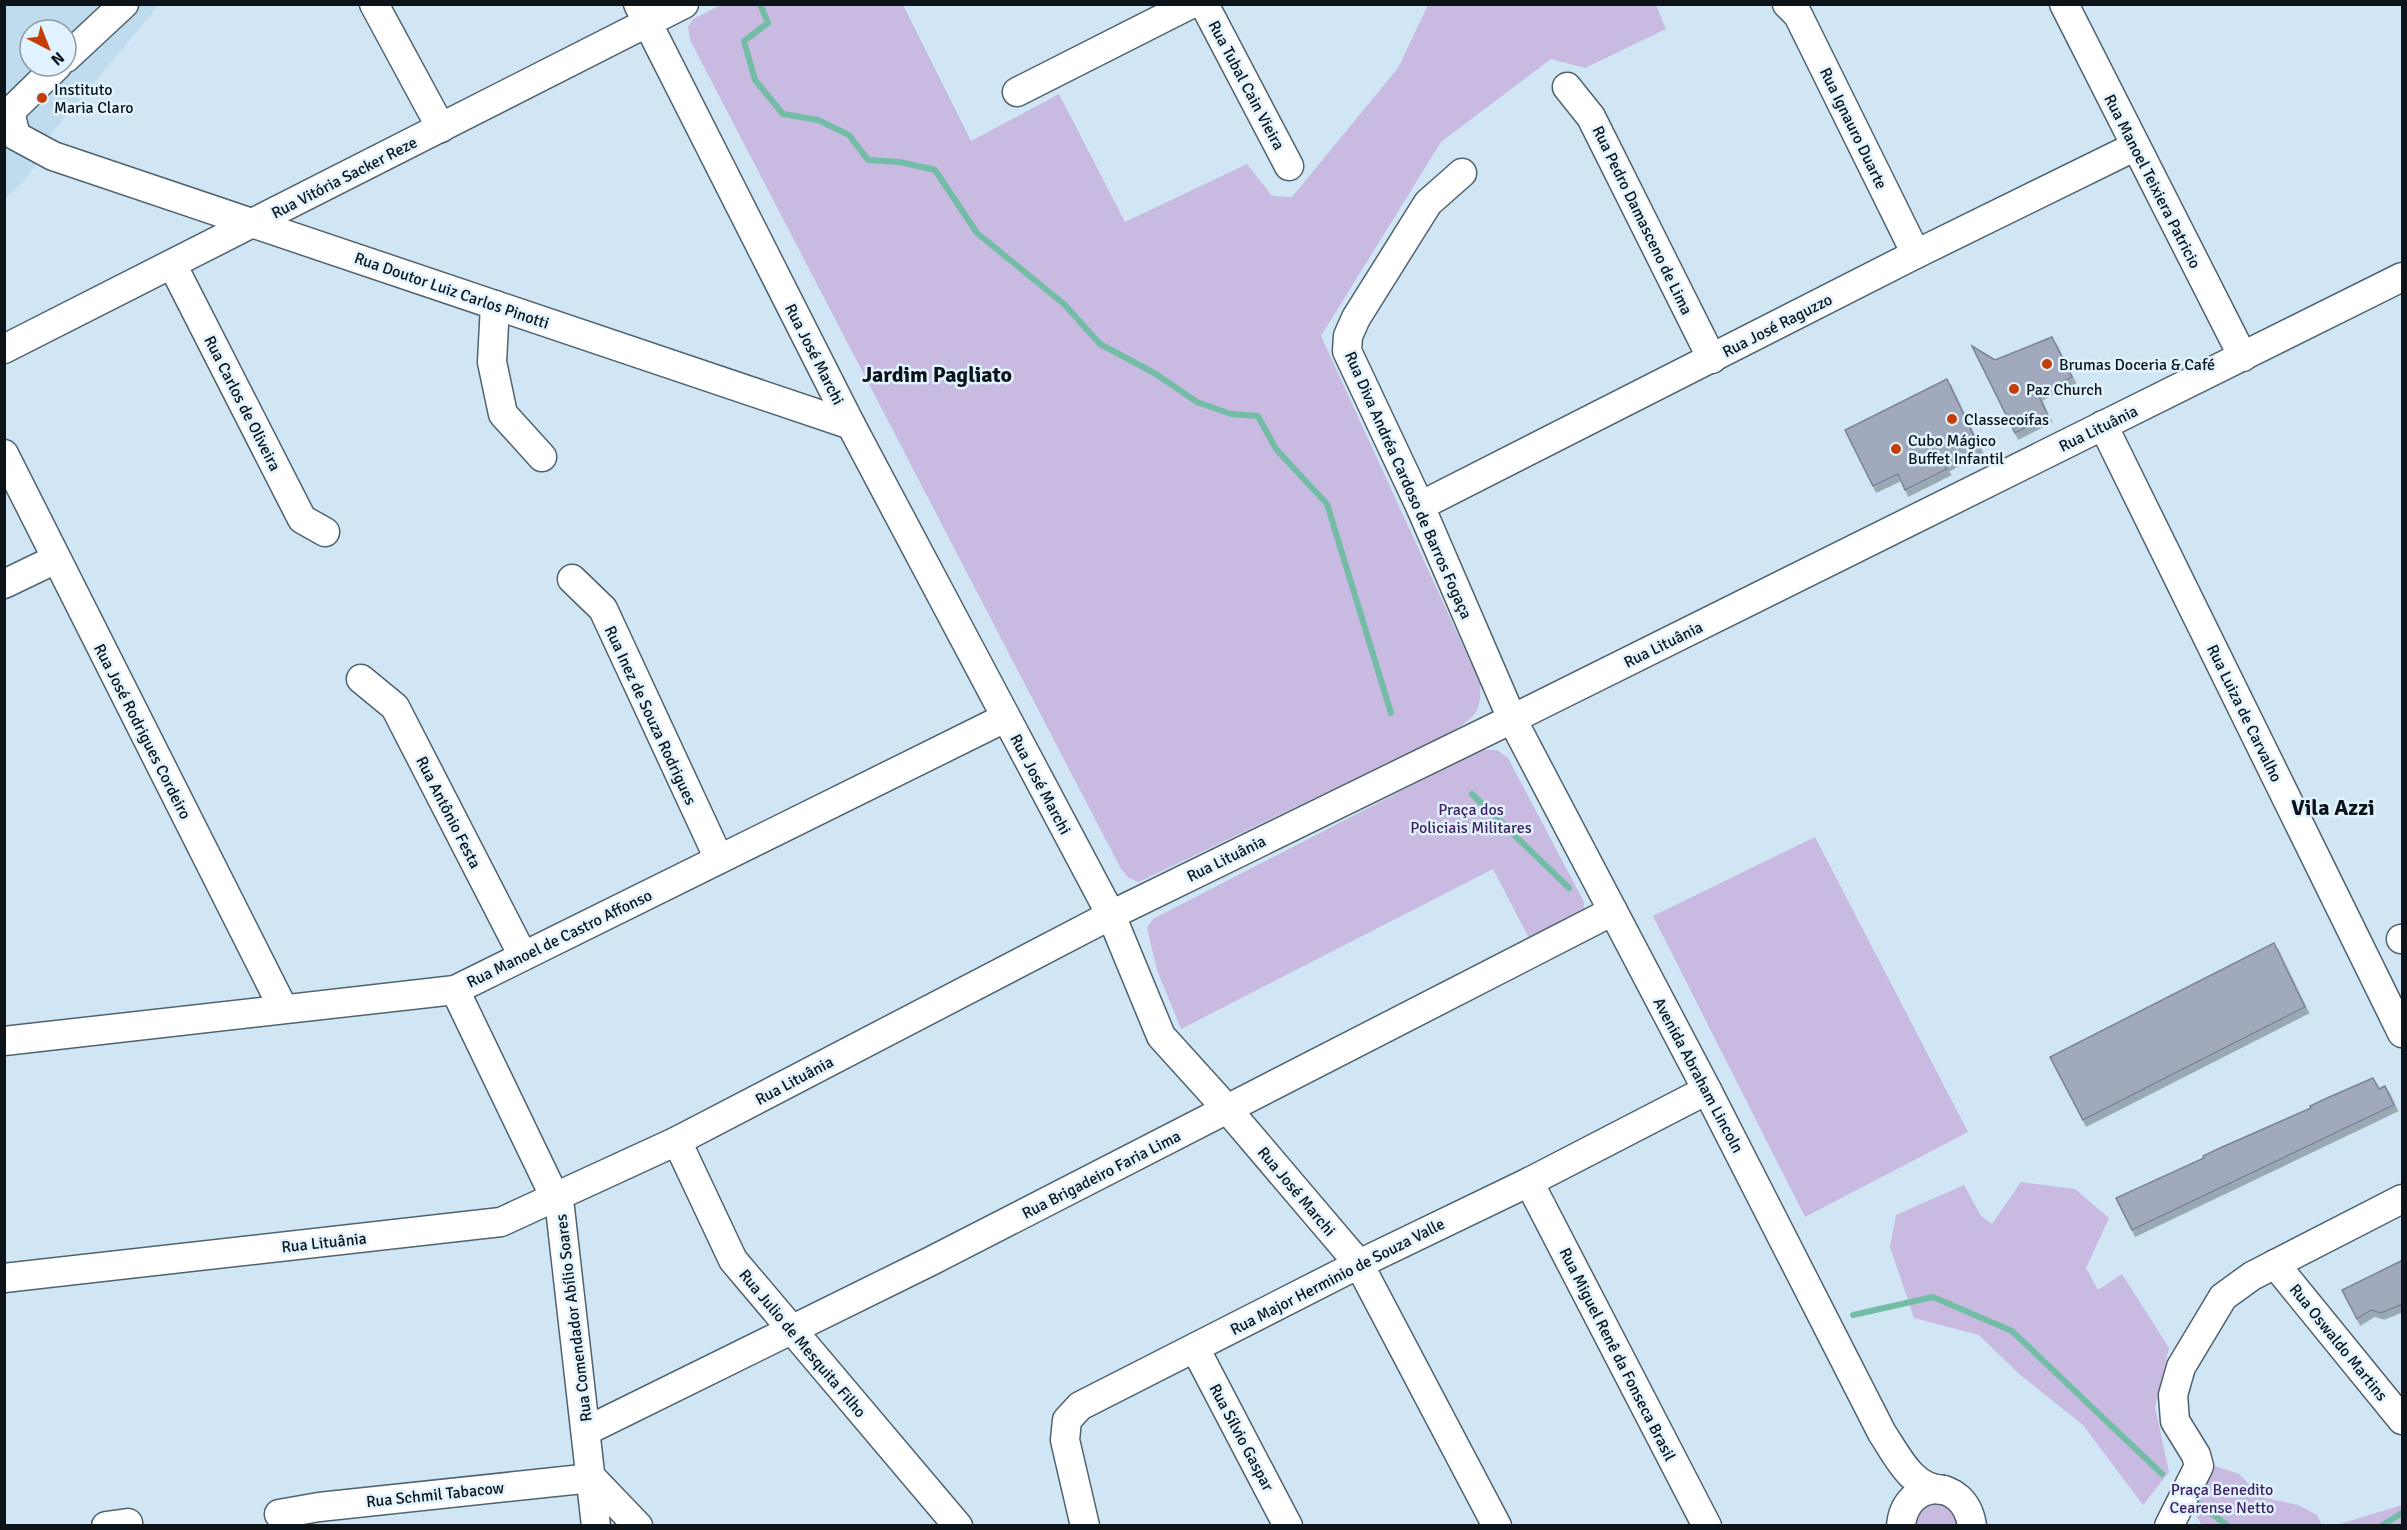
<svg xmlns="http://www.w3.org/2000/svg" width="2407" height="1530" viewBox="0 0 2407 1530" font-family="Signika,sans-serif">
<defs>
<filter id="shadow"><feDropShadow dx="3.5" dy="6" stdDeviation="0" flood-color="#0004"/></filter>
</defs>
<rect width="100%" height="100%" fill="#d1e6f5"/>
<path fill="#bfdcef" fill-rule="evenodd" d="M5,5H159L54,130L37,164L23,182L5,199ZM30,30H66V66H30Z"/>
<g fill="#c8bae1">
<path d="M721,5H903L971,141L1059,94L1125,222L1247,164L1272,196L1292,197L1398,68L1428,5H1656L1666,29L1585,68L1551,59L1441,142L1321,336L1480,683C1482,714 1474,717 1450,733L1139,882L1129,878L1121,869L690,40L688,27L693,19Z"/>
<polygon points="1484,750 1497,750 1508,758 1584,902 1584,910 1529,938 1493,869 1181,1029 1157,970 1147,928 1153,919 1465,758"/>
<polygon points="1815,837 1968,1132 1805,1217 1653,916"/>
<polygon points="2021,1182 2075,1189 2109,1218 2086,1268 2098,1290 2122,1274 2169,1348 2155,1407 2169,1472 2143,1505 2083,1425 2018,1373 1979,1335 1914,1318 1890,1247 1896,1215 1964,1185 1981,1216 1992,1224"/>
<polygon points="2215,1466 2239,1474 2261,1497 2298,1505 2317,1515 2322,1525 2202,1525 2192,1509 2197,1476"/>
<polygon points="1945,1502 1961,1525 1912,1526 1923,1505"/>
<polygon points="2402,1505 2402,1525 2336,1525"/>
</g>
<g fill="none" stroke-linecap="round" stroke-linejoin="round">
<g stroke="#73bda7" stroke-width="6">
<polyline points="760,4 768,23 744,41 755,80 783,114 818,120 849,135 868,160 900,162 935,170 977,233 1064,304 1100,344 1156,374 1197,402 1231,414 1258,416 1276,449 1327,504 1391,713"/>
<polyline points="1472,794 1569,888"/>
<polyline points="1853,1315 1933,1297 2012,1331 2162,1474"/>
<polyline points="2199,1504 2228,1526"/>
<polyline points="2381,1526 2402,1513"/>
</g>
</g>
<g fill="#a1a9bd" stroke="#7c8396" stroke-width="1.5" filter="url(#shadow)">
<polygon points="2052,337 2072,377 2038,394 2048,416 2015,433 1972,346 1995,360"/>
<polygon points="1947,379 1979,447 1945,465 1947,469 1905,490 1898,474 1873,486 1845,430"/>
<polygon points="2274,943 2305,1007 2083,1120 2050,1057"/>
<polygon points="2373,1078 2379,1089 2385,1086 2394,1105 2132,1230 2116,1198 2204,1158 2203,1156 2220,1148 2311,1108 2310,1106 2327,1098"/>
<polygon points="2403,1260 2403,1304 2381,1313 2371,1310 2357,1319 2342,1290"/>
</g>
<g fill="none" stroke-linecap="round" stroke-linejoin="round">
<defs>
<g id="minor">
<polyline points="374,4 441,128"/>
<polyline points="638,4 851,425 1111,915 1161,1036 1228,1110 1359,1264 1497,1526"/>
<polyline points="1204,4 1289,166"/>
<polyline points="1787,4 1798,15 1916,254"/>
<polyline points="2064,4 2243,357"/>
<polyline points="66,58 124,4"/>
<polyline points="57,66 10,112 16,136 53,156 851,425"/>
<polyline points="1567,87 1591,117 1712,359"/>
<polyline points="1017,92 1191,4"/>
<path d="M1462,173L1428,203L1356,318L1348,336L1347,351L1420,506L1512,719L1707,1090L1882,1433C1898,1457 1912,1489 1944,1490"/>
<polyline points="172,264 302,519 325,532"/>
<polyline points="495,305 492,362 503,414 542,457"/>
<polyline points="4,349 684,4"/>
<polyline points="2103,425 2402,1033"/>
<polyline points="4,454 283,1008"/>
<polyline points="1420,506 1916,254 2134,147"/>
<polyline points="572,579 603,609 719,859"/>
<polyline points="4,584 56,559"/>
<polyline points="361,679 395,707 523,956"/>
<polyline points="2401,939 2402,939"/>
<polyline points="455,990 560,1208 596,1526"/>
<polyline points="4,1041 455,990 1005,718"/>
<polyline points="677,1141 733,1260 958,1526"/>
<polyline points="1529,1182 1707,1526"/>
<polyline points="2275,1264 2402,1420"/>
<polyline points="4,1278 501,1222 677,1141 1111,915 1512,719 2402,277"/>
<polyline points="1195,1348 1288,1526"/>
<polyline points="586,1431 933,1260 1613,911"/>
<polyline points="279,1514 319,1507 592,1478 638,1526"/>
<polyline points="106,1526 128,1523"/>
<polyline points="1085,1526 1065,1440 1067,1420 1080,1406 1359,1264 1529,1182 1707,1090"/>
<path d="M1901,1526C1905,1478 1965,1476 1972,1526"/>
<polyline points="2169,1526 2199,1466 2196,1455 2175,1421 2173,1395 2181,1367 2223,1297 2252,1276 2402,1199"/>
</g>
</defs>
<use href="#minor" stroke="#4f626f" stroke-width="31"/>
<use href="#minor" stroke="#fff" stroke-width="28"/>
</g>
<g fill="#c53e07" stroke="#e1f3ff" stroke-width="2">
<circle cx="42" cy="98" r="6"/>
<circle cx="2047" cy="364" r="6"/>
<circle cx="2014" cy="389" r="6"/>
<circle cx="1952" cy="419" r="6"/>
<circle cx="1896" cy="449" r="6"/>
</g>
<g text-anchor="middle" stroke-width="5" stroke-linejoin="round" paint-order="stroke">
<g font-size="16" fill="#0c1419" stroke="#e1f3ff">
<text transform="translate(1247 85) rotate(62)" y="6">Rua Tubal Cain Vieira</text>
<text transform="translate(1854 128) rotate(64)" y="6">Rua Ignauro Duarte</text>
<text transform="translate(344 177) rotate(-27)" y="6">Rua Vitória Sacker Reze</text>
<text transform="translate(2153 181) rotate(63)" y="6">Rua Manoel Teixiera Patricio</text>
<text transform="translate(1643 220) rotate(64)" y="6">Rua Pedro Damasceno de Lima</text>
<text transform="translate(452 290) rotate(19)" y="6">Rua Doutor Luiz Carlos Pinotti</text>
<text transform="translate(1777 325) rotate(-27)" y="6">Rua José Raguzzo</text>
<text transform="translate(815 354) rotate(63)" y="6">Rua José Marchi</text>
<text transform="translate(243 403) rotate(63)" y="6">Rua Carlos de Oliveira</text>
<text transform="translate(2098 428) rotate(-26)" y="6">Rua Lituânia</text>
<text transform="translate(1409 485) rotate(66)" y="6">Rua Diva Andréa Cardoso de Barros Fogaça</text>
<text transform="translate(1663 644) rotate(-26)" y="6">Rua Lituânia</text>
<text transform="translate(2245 713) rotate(64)" y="6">Rua Luiza de Carvalho</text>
<text transform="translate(651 715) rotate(65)" y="6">Rua Inez de Souza Rodrigues</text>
<text transform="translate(143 731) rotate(63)" y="6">Rua José Rodrigues Cordeiro</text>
<text transform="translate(1041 784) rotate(62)" y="6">Rua José Marchi</text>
<text transform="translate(449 812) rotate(63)" y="6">Rua Antônio Festa</text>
<text transform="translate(1226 858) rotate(-26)" y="6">Rua Lituânia</text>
<text transform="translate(559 938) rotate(-26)" y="6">Rua Manoel de Castro Affonso</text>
<text transform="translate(1699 1075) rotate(62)" y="6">Avenida Abraham Lincoln</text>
<text transform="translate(794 1080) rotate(-28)" y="6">Rua Lituânia</text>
<text transform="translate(1101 1174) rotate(-27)" y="6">Rua Brigadeiro Faria Lima</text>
<text transform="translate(1297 1191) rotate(50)" y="6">Rua José Marchi</text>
<text transform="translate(324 1242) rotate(-6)" y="6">Rua Lituânia</text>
<text transform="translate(1337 1276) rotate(-27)" y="6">Rua Major Herminio de Souza Valle</text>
<text transform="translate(573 1318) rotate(-97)" y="6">Rua Comendador Abílio Soares</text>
<text transform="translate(2339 1342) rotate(51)" y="6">Rua Oswaldo Martins</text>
<text transform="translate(803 1343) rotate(50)" y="6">Rua Julio de Mesquita Filho</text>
<text transform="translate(1618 1354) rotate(63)" y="6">Rua Miguel Renê da Fonseca Brasil</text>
<text transform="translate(1242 1437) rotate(62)" y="6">Rua Sílvio Gaspar</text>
<text transform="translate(435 1494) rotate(-6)" y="6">Rua Schmil Tabacow</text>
</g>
<g font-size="16" fill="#0c1419" stroke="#e1f3ff" text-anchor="start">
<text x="54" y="95">Instituto<tspan x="54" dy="18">Maria Claro</tspan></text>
<text x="2059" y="370">Brumas Doceria &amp; Café</text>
<text x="2026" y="395">Paz Church</text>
<text x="1964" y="425">Classecoifas</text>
<text x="1908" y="446">Cubo Mágico<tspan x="1908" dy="18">Buffet Infantil</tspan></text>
</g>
<g font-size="16" fill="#402264" stroke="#e1f3ff">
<text x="1471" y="815">Praça dos<tspan x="1471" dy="18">Policiais Militares</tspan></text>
<text x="2222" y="1495">Praça Benedito<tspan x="2222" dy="18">Cearense Netto</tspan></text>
</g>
<g font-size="22" font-weight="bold" fill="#0c1419" stroke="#e1f3ff">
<text x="937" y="382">Jardim Pagliato</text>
<text x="2333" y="815">Vila Azzi</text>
</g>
</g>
<rect width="2407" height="1530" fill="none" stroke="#0c1419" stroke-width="12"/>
<g transform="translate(48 48) rotate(138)"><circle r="28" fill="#e1f3ff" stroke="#8c9aa3" stroke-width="1.5"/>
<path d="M0-4.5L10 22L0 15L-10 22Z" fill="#c53e07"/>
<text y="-9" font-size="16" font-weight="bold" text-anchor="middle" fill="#0c1419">N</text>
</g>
</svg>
